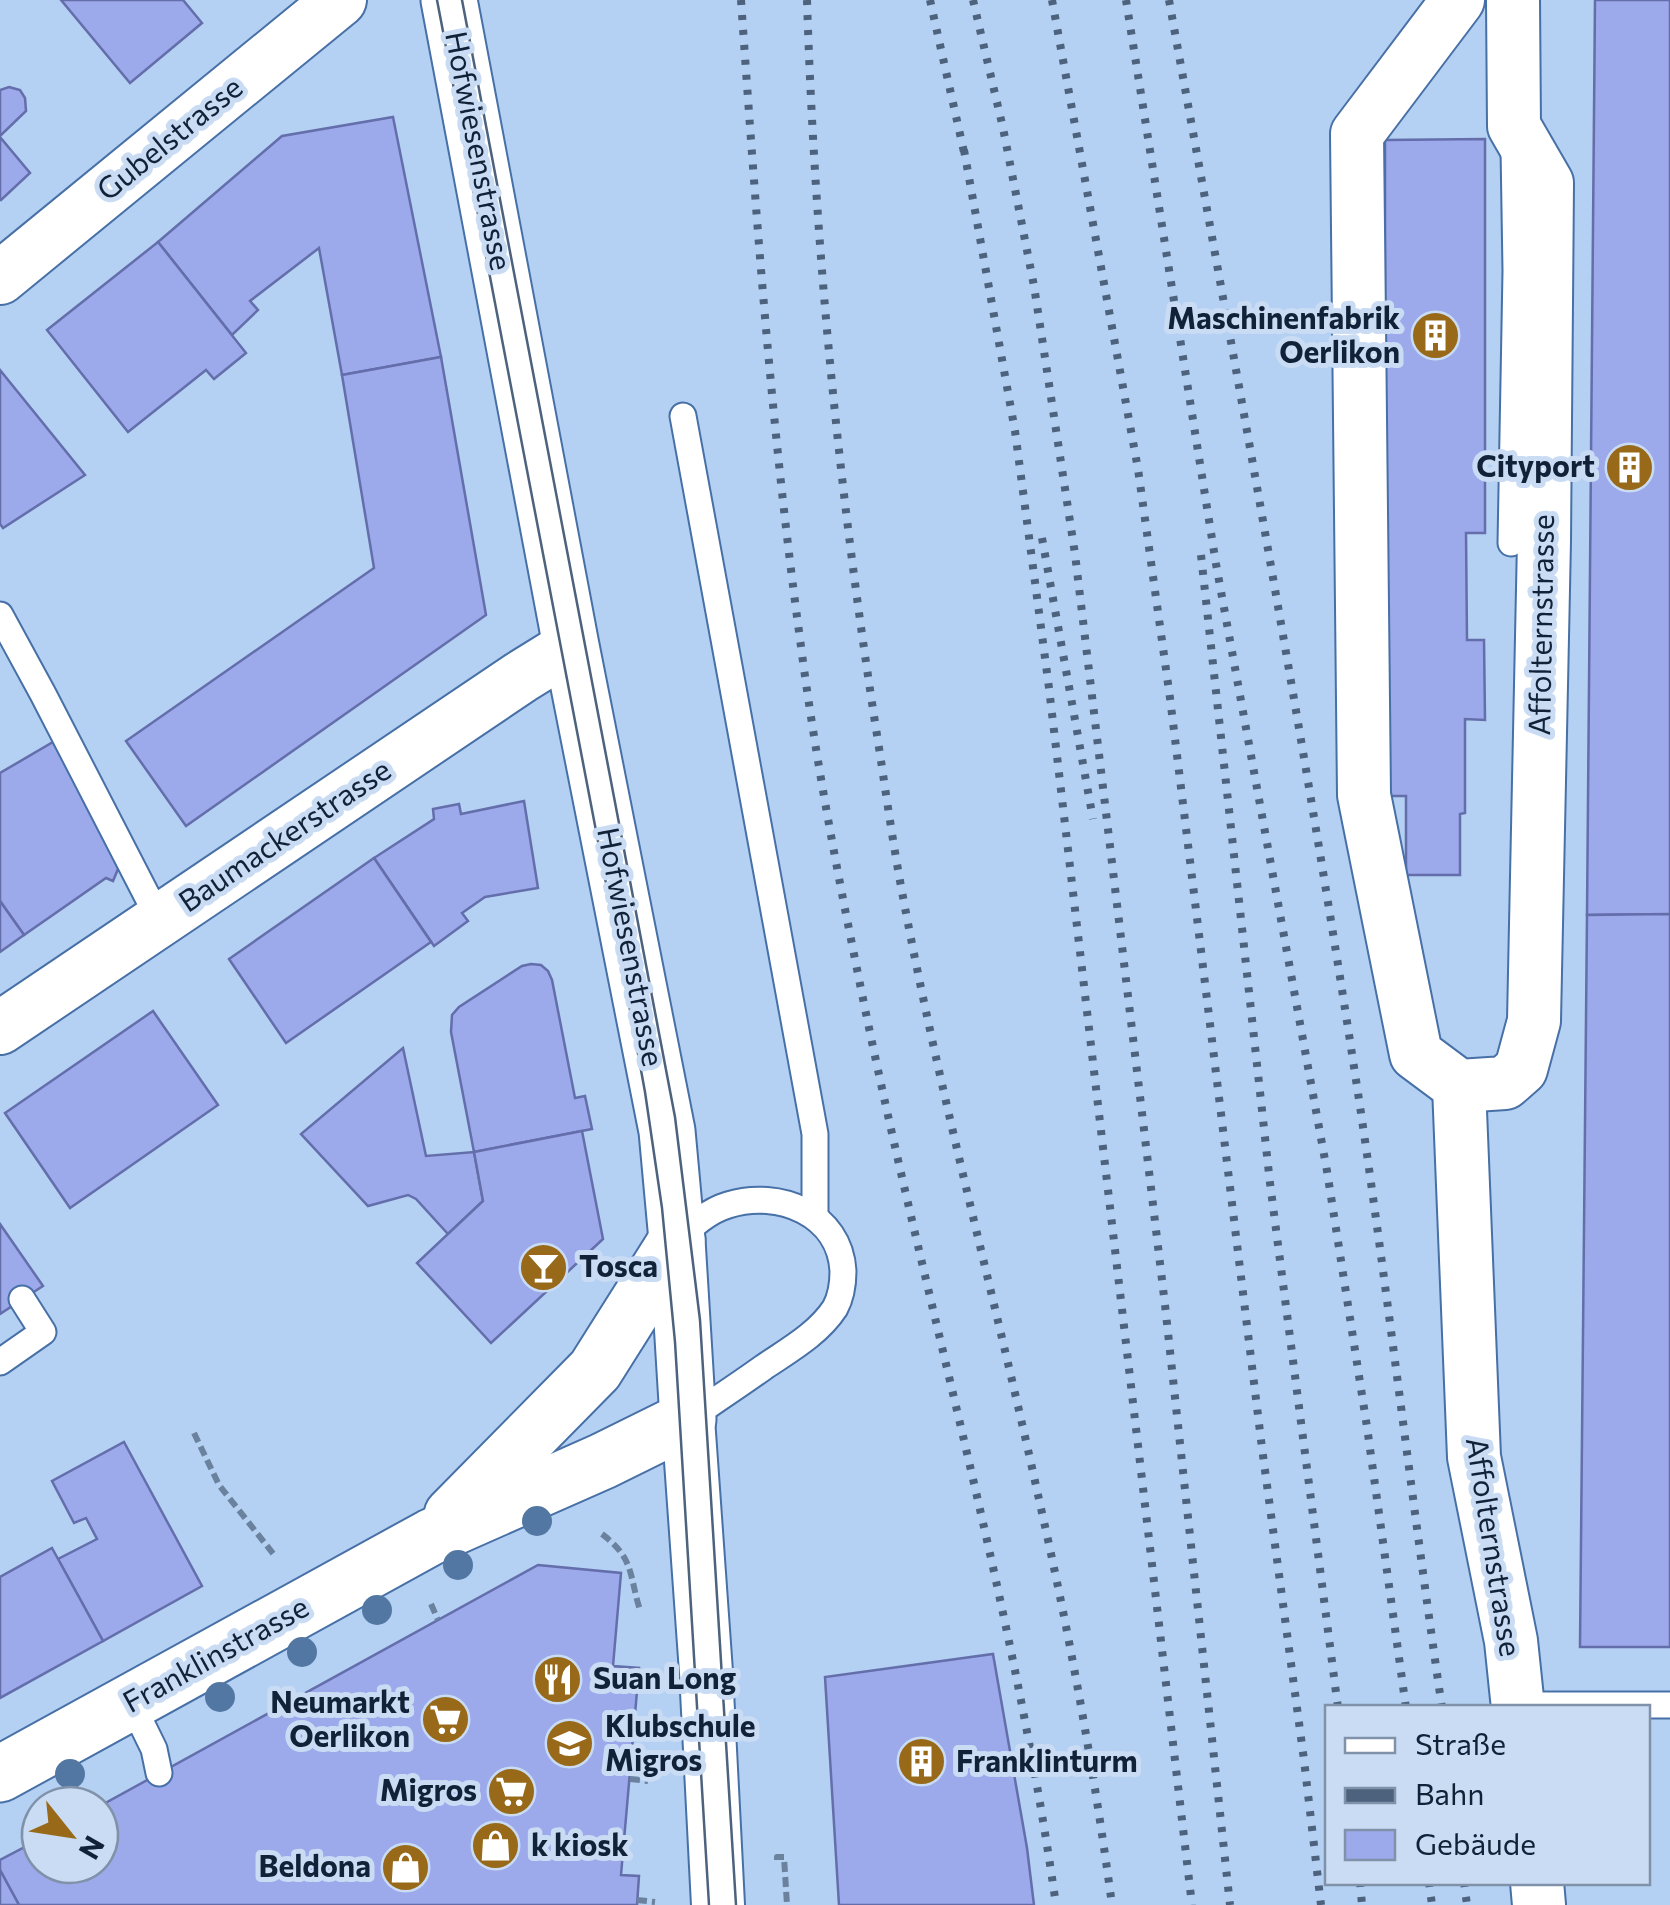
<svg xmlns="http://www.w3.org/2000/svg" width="1670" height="1905" viewBox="0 0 1670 1905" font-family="Commissioner,sans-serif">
<rect width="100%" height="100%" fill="#b4d0f3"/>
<g fill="#9ca9eb" stroke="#636eab" stroke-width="2.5">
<polygon points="61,0 183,0 202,23 130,83"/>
<polygon points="1595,0 1670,0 1670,914 1587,915"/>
<polygon points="9,87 20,90 25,98 26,111 0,136 0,90"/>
<polygon points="393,117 441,357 342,375 319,248 250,301 258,310 232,335 158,242 282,136"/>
<polygon points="0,137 30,173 1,200 0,199"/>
<polygon points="1485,139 1485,533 1466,533 1467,640 1484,640 1485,720 1465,719 1465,813 1460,814 1460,875 1406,875 1406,796 1385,796 1385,140"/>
<polygon points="158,242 246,353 214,379 206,370 128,432 47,330"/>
<polygon points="441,357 486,615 186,826 126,741 374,568 342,375"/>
<polygon points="0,370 85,475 3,528 0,524"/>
<polygon points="53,742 115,855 123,857 113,881 106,878 24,935 0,901 0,773"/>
<polygon points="524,801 538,888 485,897 462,913 468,921 434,946 374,858 434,819 433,809 459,804 461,814"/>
<polygon points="374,858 431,942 286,1043 229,959"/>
<polygon points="0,901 24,935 0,952"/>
<polygon points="1670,914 1670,1647 1580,1647 1587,915"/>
<polygon points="531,964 541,965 548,971 552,980 575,1098 585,1096 592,1129 474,1152 451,1032 452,1015 459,1007 522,966"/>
<polygon points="153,1011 218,1105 70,1208 5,1113"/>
<polygon points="403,1048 426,1156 474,1152 483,1201 448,1234 416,1199 408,1195 368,1206 301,1134"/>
<polygon points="582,1131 603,1239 491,1343 417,1263 483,1201 474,1152"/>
<polygon points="0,1224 43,1286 0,1314"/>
<polygon points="124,1442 202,1586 103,1641 58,1559 97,1539 86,1518 74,1523 52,1481"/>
<polygon points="52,1548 103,1641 0,1698 0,1577"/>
<polygon points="538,1565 621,1573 613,1666 639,1668 621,1875 639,1876 637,1905 19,1905 0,1870 0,1860 40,1839 40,1865 100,1865 100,1806"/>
<polygon points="993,1654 1027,1848 1034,1905 839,1905 825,1677"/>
<polygon points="0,1870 19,1905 0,1905"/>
</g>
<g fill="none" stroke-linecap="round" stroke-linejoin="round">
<defs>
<g id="service">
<polyline points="683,416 815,1134 815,1216"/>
<polyline points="1511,543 1516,271 1514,148"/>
<polyline points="0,615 43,694 160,921"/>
<path d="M678,1240C693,1225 708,1211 728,1205C779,1189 840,1214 843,1271C843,1283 841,1297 835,1308C818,1334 789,1350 764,1367C739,1385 713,1402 688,1419"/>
<polyline points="0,1362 43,1332 22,1299"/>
<polyline points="131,1702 154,1749 159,1773"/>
<polyline points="1518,1705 1670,1705"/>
</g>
<g id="minor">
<polyline points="1458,0 1357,134 1364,795 1416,1054 1459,1086 1505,1083 1521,1069 1534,1021 1544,541 1547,183 1514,126 1513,0"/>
<polyline points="0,278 340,0"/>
<polyline points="0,1028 521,677 571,646"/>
<polyline points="1459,1086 1474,1457 1511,1641 1518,1708"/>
<polyline points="688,1419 706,1672 718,1905"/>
<polyline points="1537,1882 1539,1905"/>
</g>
<g id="tertiary">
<polyline points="452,1515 595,1370 677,1240"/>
<polyline points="0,1774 431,1537 603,1461 688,1419 677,1240 667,1131 571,646 449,0"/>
</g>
</defs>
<use href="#service" stroke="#4770a6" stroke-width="29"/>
<use href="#minor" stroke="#4770a6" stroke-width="56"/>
<use href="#tertiary" stroke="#4770a6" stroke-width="59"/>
<g stroke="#6b829f" stroke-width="6" stroke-dasharray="10 5" stroke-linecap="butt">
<polyline points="194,1433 219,1485 275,1556"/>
<path d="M602,1534C635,1559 629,1576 640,1610"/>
<polyline points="431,1604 438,1620"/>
<polyline points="630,1779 648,1781"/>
<polyline points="777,1860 777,1857 784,1857 787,1905"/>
<polyline points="637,1900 655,1902"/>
</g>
<use href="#service" stroke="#fff" stroke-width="25"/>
<use href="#minor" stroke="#fff" stroke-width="52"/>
<use href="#tertiary" stroke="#fff" stroke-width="55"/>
<g stroke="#4d627d" stroke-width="2.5">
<polyline points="437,0 624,977 645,1092 662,1208 675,1342 709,1905"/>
<polyline points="462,0 675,1117 700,1320 736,1905"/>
</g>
<g stroke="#4d627d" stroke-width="8" stroke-dasharray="5 10" stroke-linecap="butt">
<path d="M741,0C756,213 771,427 800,639C814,748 834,856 856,964C918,1279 1011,1587 1056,1905"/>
<path d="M807,0C815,253 840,504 880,754C887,801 894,850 903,897C941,1101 996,1301 1040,1504C1070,1636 1094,1770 1112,1905"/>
<polyline points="930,0 966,161"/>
<polyline points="973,0 1003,128 1034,286 1075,554 1165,1305 1230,1905"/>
<polyline points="1052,0 1138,469 1170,698 1262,1448 1304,1760 1321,1905"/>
<polyline points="1126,0 1216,564 1327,1171 1367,1427 1406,1708"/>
<path d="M1169,0C1236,370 1305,741 1361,1113C1390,1311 1413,1510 1442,1708"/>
<polyline points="964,150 1015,431 1049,688 1192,1905"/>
<polyline points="1042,538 1093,819"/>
<polyline points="1201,555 1270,1183 1338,1708"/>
<polyline points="1360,1882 1362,1905"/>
<polyline points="1429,1882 1432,1905"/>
<polyline points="1464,1882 1467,1905"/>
</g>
</g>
<g fill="#5277a2">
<circle cx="537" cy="1521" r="15"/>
<circle cx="458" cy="1565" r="15"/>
<circle cx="377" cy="1610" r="15"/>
<circle cx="302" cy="1652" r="15"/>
<circle cx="220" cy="1697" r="15"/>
<circle cx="70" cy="1774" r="15"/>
</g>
<defs>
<symbol id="building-disc" viewBox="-11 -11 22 22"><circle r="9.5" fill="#986919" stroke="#cadcf4"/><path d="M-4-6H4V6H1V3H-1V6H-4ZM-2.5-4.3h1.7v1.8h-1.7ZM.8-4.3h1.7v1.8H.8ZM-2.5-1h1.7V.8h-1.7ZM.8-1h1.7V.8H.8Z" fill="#fff"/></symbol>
<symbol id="bar-disc" viewBox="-11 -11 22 22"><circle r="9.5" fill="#986919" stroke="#cadcf4"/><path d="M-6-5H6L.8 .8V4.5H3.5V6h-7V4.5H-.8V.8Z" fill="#fff"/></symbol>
<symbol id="restaurant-disc" viewBox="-11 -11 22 22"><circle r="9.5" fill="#986919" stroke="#cadcf4"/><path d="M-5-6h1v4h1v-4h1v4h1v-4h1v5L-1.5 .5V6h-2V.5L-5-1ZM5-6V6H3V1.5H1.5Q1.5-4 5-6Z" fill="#fff"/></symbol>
<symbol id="supermarket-disc" viewBox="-11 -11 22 22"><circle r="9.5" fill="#986919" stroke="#cadcf4"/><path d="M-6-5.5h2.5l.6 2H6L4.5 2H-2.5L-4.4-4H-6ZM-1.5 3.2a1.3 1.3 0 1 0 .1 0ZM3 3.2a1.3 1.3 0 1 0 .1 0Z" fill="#fff"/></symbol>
<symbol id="school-disc" viewBox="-11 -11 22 22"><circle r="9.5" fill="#986919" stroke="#cadcf4"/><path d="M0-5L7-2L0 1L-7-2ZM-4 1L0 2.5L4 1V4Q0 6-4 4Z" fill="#fff"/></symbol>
<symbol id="shop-disc" viewBox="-11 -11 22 22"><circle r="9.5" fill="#986919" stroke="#cadcf4"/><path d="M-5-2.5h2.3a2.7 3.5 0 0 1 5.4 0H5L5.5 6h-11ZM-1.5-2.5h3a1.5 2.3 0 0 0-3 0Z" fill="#fff"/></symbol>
</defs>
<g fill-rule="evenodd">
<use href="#building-disc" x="1408" y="308" width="55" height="55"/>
<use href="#building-disc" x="1602" y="440" width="55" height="55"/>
<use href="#bar-disc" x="516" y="1240" width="55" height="55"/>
<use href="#restaurant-disc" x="530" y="1652" width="55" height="55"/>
<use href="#supermarket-disc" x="418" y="1692" width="55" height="55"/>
<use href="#school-disc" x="542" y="1716" width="55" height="55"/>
<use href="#building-disc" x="894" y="1734" width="55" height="55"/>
<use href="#supermarket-disc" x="484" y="1764" width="55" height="55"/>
<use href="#shop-disc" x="468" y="1818" width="55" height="55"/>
<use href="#shop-disc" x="378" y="1840" width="55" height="55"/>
</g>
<g text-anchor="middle" stroke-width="10" stroke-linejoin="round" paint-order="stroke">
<g font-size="30" fill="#112238" stroke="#cadcf4">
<text transform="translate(170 139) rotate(-39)" y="10">Gubelstrasse</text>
<text transform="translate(478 151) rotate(79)" y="10">Hofwiesenstrasse</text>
<text transform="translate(1542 625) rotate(-89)" y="10">Affolternstrasse</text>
<text transform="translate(285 836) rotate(-34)" y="10">Baumackerstrasse</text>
<text transform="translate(630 947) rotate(79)" y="10">Hofwiesenstrasse</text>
<text transform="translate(1493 1547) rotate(81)" y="10">Affolternstrasse</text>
<text transform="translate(216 1655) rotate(-29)" y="10">Franklinstrasse</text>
</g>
<g font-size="30" font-weight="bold" fill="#112238" stroke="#cadcf4" text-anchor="end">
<text x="1400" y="329">Maschinenfabrik<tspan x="1400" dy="34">Oerlikon</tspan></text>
<text x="1595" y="477">Cityport</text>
<text x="579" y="1277" text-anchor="start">Tosca</text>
<text x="593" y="1689" text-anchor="start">Suan Long</text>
<text x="410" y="1713">Neumarkt<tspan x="410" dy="34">Oerlikon</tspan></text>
<text x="605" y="1737" text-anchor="start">Klubschule<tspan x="605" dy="34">Migros</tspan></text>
<text x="956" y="1772" text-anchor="start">Franklinturm</text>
<text x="477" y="1801">Migros</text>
<text x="531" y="1856" text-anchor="start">k kiosk</text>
<text x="371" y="1877">Beldona</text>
</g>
</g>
<rect x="1325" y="1705" width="325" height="180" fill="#cadcf4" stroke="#8092a9" stroke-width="2.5"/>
<rect x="1345" y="1738" width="50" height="15" fill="#ffffff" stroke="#8092a9" stroke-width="2.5"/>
<text x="1415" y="1755" font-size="30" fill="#112238">Straße</text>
<rect x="1345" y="1788" width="50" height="15" fill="#4d627d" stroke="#8092a9" stroke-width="2.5"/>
<text x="1415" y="1805" font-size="30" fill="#112238">Bahn</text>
<rect x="1345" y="1830" width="50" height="30" fill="#9ca9eb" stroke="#8092a9" stroke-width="2.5"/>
<text x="1415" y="1855" font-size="30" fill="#112238">Gebäude</text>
<g transform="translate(70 1835) rotate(120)"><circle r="48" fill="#cadcf4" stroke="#8092a9" stroke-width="2.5"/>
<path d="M0-8L18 38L0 25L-18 38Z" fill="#986919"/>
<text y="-15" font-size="28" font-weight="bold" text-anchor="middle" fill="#112238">N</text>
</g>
</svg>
